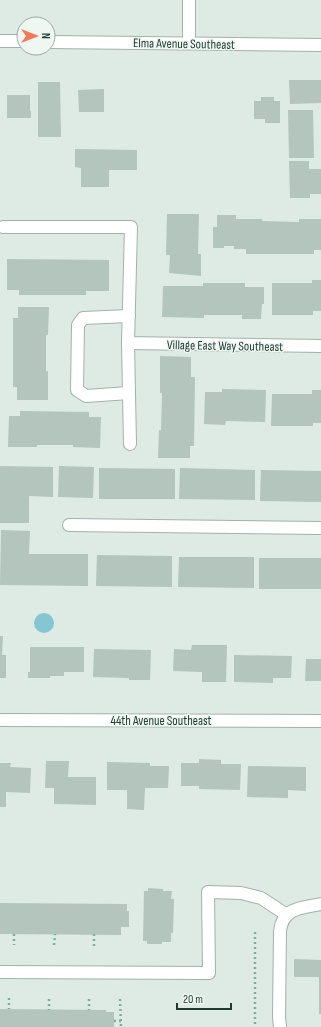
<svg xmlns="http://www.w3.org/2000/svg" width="321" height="1027" viewBox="0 0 321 1027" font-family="'Sofia Sans Condensed',sans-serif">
<rect width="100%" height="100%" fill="#deeae4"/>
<circle fill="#84c6d1" cx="44" cy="623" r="10"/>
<g fill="#b3c5bd">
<polygon points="289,80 321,80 321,103 290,104"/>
<polygon points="38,82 60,82 61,137 38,137"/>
<polygon points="104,89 104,112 79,112 78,90"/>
<polygon points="7,95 30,95 30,111 31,111 31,118 7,118"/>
<polygon points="261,97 274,97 274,101 280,101 280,123 265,123 265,119 254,119 254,101 261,101"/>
<polygon points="288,110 313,110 314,158 289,158"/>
<polygon points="75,149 137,150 137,170 109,170 109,187 81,187 81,168 75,167"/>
<polygon points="289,161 309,161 309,169 321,169 321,194 310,194 310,198 290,198"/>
<polygon points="167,214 199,214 198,254 201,254 201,276 169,273 170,255 166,255"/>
<polygon points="217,215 236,215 236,219 262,219 262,221 299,222 299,219 321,219 321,250 314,250 314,254 246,254 246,249 234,249 234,246 224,246 224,248 213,248 213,227 217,227"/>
<polygon points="7,259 109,260 109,291 86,291 86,295 19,295 19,290 7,290"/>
<polygon points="312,280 321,280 321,311 313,311 313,315 272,315 272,283 312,283"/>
<polygon points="203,283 245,283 245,287 264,287 264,304 262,304 261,319 242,319 242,315 204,315 204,318 162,317 163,286 203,286"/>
<polygon points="18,307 49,307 48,335 46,335 46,371 48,371 48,400 17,400 17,387 13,387 13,318 18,318"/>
<polygon points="160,356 191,357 191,377 195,377 194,446 190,446 190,458 158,458 159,430 161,430 162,393 160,393"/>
<polygon points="222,389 266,390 265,422 226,421 225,425 204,424 205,392 222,392"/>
<polygon points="312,390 321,390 321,423 313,423 313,426 271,426 272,394 312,394"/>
<polygon points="20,411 89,412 89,417 101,417 100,448 73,447 73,445 37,445 37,447 8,447 9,416 20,416"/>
<polygon points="0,466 53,467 53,497 29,496 29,523 0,523"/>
<polygon points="59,466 94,467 93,498 58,497"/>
<polygon points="99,468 175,469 175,499 99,499"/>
<polygon points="180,468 255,470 255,500 179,499"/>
<polygon points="261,470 321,471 321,502 260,501"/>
<polygon points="1,530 30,531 29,554 88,554 88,586 0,585"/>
<polygon points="97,555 172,556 172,587 96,586"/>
<polygon points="179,557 254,557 254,588 178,587"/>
<rect x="259" y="558" width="62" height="31"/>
<polygon points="0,636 3,636 2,655 6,655 6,678 0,678"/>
<polygon points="192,645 227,645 226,682 202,682 202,672 173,671 174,649 191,650"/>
<polygon points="30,647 84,647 84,672 64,672 64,676 50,676 50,678 28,678 28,672 30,672"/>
<polygon points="94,649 151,650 150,680 129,680 129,678 93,677"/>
<polygon points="234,655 292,656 291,678 273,678 273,683 234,682"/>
<polygon points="306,659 321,659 321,681 305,681"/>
<polygon points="199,759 221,760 221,764 241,764 240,790 199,789 199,786 181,786 181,763 199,763"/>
<polygon points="46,761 69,761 68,777 96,777 96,805 54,804 54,788 45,788"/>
<polygon points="107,762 150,763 150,766 169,766 168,788 145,788 144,810 127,809 127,790 107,790"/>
<polygon points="0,763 11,763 10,767 31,768 30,793 6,792 6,807 0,807"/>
<polygon points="248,766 306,767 306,791 288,790 288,798 247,797"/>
<polygon points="148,888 163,889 163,891 172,891 171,899 174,899 173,933 171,933 171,942 162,942 162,944 147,944 147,941 143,941 144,891 148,891"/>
<polygon points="0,903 127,904 127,911 129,911 129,927 121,927 121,935 0,934"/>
<polygon points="294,959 321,960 321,1014 319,1014 319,977 294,977"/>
<polygon points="0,1009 106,1010 106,1012 114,1012 114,1027 0,1027"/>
</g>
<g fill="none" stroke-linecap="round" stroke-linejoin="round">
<defs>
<g id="minor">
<polyline points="189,0 189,43"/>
<polyline points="0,41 24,41"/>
<polyline points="48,42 321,45"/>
<polyline points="3,227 131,227 128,343 321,346"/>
<polyline points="129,316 83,318 78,325 77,390 86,396 129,393"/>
<polyline points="128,343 130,444"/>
<polyline points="69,525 321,528"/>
<polyline points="0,720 321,721"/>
<polyline points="0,972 209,973 208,892 241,893 261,898 287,915"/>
<path d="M280,1027L279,1017L280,931C283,907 302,908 321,904"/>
</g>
</defs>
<use href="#minor" stroke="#a1b2ab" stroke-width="14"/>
<g stroke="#7eae9e" stroke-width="2.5" stroke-dasharray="2 3" stroke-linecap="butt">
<polyline points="255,932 255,1027"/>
<polyline points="14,934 14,945"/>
<polyline points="94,934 94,947"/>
<polyline points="54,945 55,934"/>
<polyline points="9,998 9,1009"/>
<polyline points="49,999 49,1010"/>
<polyline points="89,999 89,1010"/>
<polyline points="120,999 121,1027"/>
<polyline points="114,1021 121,1021"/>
</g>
<use href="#minor" stroke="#fff" stroke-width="12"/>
</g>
<g text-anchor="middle" stroke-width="3" stroke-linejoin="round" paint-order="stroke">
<g font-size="13" fill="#1f3a32" stroke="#eef7f2">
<text transform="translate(184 43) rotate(1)" y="5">Elma Avenue Southeast</text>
<text transform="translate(225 345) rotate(1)" y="5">Village East Way Southeast</text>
<text x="161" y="725">44th Avenue Southeast</text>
</g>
</g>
<g transform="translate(36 36) rotate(90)"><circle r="19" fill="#eef7f2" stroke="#9baba5"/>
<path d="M0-3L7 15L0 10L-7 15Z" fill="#f47852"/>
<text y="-6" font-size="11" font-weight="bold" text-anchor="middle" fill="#1f3a32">N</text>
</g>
<path d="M177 1003v6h54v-6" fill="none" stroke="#1f3a32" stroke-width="2"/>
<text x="183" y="1003" font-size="12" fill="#1f3a32" stroke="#eef7f2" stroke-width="3" paint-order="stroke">20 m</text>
</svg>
